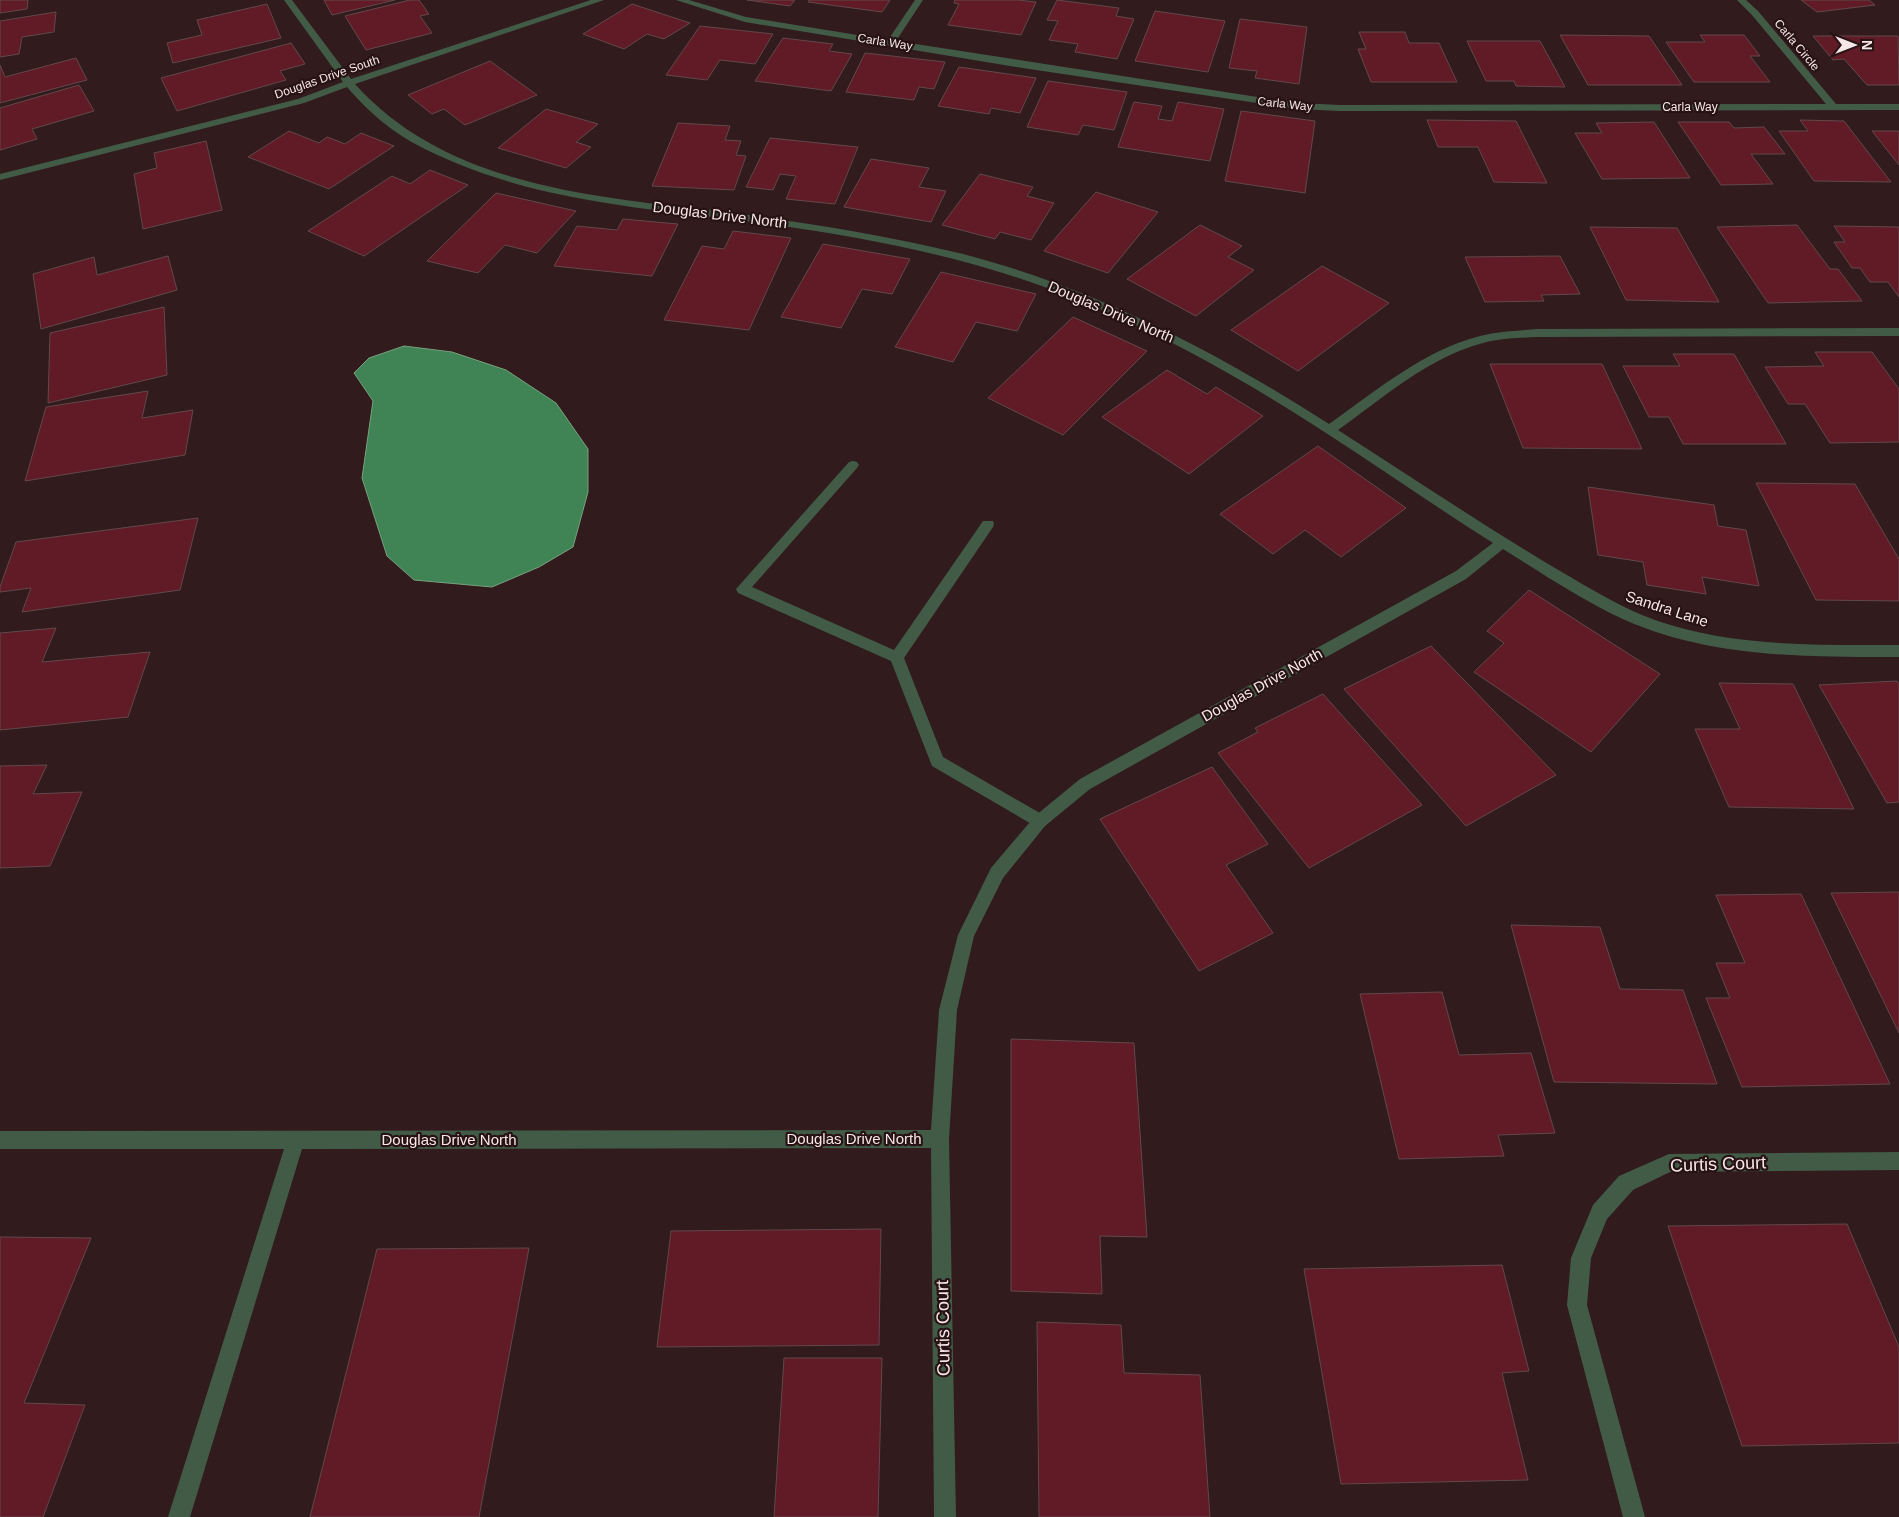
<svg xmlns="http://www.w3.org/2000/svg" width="1899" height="1517" viewBox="0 0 1899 1517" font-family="Arial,sans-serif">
<rect width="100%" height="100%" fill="#311b1d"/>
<polygon fill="#408354" stroke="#77a180" points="404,346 452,352 506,370 556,403 588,449 588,492 573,547 539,567 492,587 414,580 387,556 362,478 373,401 354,373 369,358"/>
<g fill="#601b27" stroke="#62484a">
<polygon points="0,0 28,0 27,9 0,13"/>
<polygon points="324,0 395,0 332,15"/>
<polygon points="410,0 419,0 429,14 420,16 432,33 366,50 345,16"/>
<polygon points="747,0 795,0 790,6"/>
<polygon points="809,0 890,0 882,12 808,2"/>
<polygon points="955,0 1018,0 1036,2 1021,35 948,25 959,4 954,3"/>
<polygon points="1057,0 1119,8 1116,16 1134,19 1117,59 1075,52 1078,44 1049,40 1058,21 1047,20"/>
<polygon points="1801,0 1869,0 1875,5 1817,12"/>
<polygon points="267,4 281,38 173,63 167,43 202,35 197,20"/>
<polygon points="632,4 690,23 664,39 647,34 624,49 583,34"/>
<polygon points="1155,11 1225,21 1208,72 1135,61"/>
<polygon points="56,12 54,32 22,37 19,54 0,57 0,21"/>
<polygon points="1240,19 1307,27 1299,84 1255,78 1257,71 1229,68"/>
<polygon points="700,26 773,34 755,64 720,60 707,80 666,75"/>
<polygon points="1359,32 1405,32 1409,43 1439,43 1457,82 1371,82 1358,49 1366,49"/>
<polygon points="1560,35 1649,36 1682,85 1588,85"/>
<polygon points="1700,35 1744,35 1760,56 1750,56 1770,82 1694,82 1666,42 1705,42"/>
<polygon points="1813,36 1898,36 1899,85 1867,85 1844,59 1833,60"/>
<polygon points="783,38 833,44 829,51 852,54 831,91 755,81"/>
<polygon points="1467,41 1540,41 1565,87 1516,86 1514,81 1486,81"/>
<polygon points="291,43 305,64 280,71 286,80 177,111 161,78"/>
<polygon points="865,53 945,62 934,89 919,87 914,100 846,92"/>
<polygon points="76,58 87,80 0,103 0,65 5,77"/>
<polygon points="490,61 537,95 465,125 444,109 432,114 408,95"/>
<polygon points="959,67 1036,78 1020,113 991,108 989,114 938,106"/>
<polygon points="1048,81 1127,92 1114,130 1083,125 1078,135 1027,127"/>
<polygon points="79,85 94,111 32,129 37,139 0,150 0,108"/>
<polygon points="1134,102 1162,106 1158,119 1172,121 1178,102 1224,109 1210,161 1118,147"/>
<polygon points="546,109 598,124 576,142 591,147 566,168 498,148"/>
<polygon points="1241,111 1315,121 1305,193 1225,181"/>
<polygon points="1427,120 1516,121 1547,183 1494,182 1478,147 1438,147"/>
<polygon points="1800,120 1844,121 1891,182 1814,181 1779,131 1808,131"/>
<polygon points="1654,122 1690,178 1602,179 1575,133 1602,133 1596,123"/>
<polygon points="1678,122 1729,122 1734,128 1764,127 1785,154 1751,154 1773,184 1721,185"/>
<polygon points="678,123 730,126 725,140 741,141 736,155 746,156 734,190 652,186"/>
<polygon points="289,131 319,143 327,137 345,144 361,133 394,146 329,189 248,157"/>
<polygon points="1872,131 1899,131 1899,165"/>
<polygon points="770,138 858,147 835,204 786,199 796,176 780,174 773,190 746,187"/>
<polygon points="206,141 222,210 143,229 134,174 157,168 154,153"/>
<polygon points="871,159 929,168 919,187 946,191 931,222 844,207"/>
<polygon points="430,170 468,185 364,256 308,231 392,176 410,184"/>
<polygon points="980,174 1033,187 1027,196 1054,203 1031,240 1000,232 995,239 942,225"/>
<polygon points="1096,192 1158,212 1108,273 1044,251"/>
<polygon points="496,193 576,211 537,253 505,245 478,273 427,261"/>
<polygon points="623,219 678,224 652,276 554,266 577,226 617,230"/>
<polygon points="1200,225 1242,246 1228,257 1254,270 1196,316 1127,279"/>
<polygon points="1797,225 1830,269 1838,269 1862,301 1768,303 1717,227"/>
<polygon points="1834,226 1899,227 1899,297 1888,282 1870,282 1860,268 1852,268 1834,242 1845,242"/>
<polygon points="1590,227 1677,228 1719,302 1626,300"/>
<polygon points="733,231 791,238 749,330 664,320 702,246 724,249"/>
<polygon points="823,244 910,259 892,294 862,289 841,328 781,317"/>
<polygon points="168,256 177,290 41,329 33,274 94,257 97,275"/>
<polygon points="1560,256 1580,294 1541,295 1544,301 1485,302 1465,257"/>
<polygon points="1322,266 1389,303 1298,371 1231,330"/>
<polygon points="941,272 1036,294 1017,331 976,322 953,362 895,347"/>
<polygon points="164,307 167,375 48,403 50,333"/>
<polygon points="1073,317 1147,351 1063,435 988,398"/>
<polygon points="1815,352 1872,352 1899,389 1899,442 1830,443 1805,404 1788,404 1765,367 1824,366"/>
<polygon points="1673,354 1734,354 1786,444 1683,444 1669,417 1649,417 1623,366 1680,366"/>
<polygon points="1490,364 1602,364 1642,449 1523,448"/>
<polygon points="1167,370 1207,394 1216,387 1263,416 1189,474 1102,417"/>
<polygon points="148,391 142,418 193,410 185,455 25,481 46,407"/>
<polygon points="1318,446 1406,508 1341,557 1305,530 1273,554 1220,514"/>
<polygon points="1756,483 1855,484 1899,559 1899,601 1816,600"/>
<polygon points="1588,487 1714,505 1718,526 1746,530 1759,586 1702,577 1706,594 1647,585 1643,562 1598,555"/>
<polygon points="198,518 180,590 22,612 31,588 0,592 0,587 16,542"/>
<polygon points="1529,590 1660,674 1591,752 1474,672 1504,643 1487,631"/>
<polygon points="56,628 42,662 150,652 128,717 0,730 0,633"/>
<polygon points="1431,646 1556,775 1466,826 1344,689"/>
<polygon points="1897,681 1899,684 1899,802 1887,803 1819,685"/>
<polygon points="1719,683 1793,684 1854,809 1729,807 1695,729 1740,729"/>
<polygon points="1323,694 1422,805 1309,868 1218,753 1258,732 1255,728"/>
<polygon points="47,765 33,794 82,792 50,866 0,868 0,766"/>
<polygon points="1212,767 1268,844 1226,865 1273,933 1199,971 1100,819"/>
<polygon points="1899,892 1899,1033 1831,893"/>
<polygon points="1801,894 1890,1084 1742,1087 1706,998 1730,998 1716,963 1745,963 1716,895"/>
<polygon points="1511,925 1600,927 1620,989 1683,990 1717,1084 1554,1082"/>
<polygon points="1442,992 1459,1055 1531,1053 1555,1133 1498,1135 1504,1156 1399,1159 1360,994"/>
<polygon points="1011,1039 1134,1043 1147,1237 1100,1236 1102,1294 1011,1291"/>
<polygon points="1847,1224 1899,1347 1899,1443 1742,1446 1668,1226"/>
<polygon points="881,1229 879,1345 657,1347 671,1231"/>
<polygon points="0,1237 91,1238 24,1403 85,1405 43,1517 0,1517"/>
<polygon points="529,1248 479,1517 310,1517 377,1249"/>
<polygon points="1502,1265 1529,1371 1502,1373 1528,1480 1341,1484 1304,1269"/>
<polygon points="1037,1322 1121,1325 1124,1373 1200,1375 1210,1517 1039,1517"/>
<polygon points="784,1358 882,1358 878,1517 774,1517"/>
</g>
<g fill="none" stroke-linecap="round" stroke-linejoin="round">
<polygon fill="#415b47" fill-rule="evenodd" points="853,461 857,462 859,465 857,468 752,587 894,650 983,521 993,521 994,524 993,527 904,658 943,757 1045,816 1048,821 1045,826 1040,828 1035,826 932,766 891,661 738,593 736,589 849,462"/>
<g fill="#415b47" fill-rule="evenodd">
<path d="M284,0H292L351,79L591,0H604L355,84C451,191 606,197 740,214C815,224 889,236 963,254C1094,288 1215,351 1329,424C1376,391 1424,350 1480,336C1499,331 1518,331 1537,329L1899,328V336L1537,337C1519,338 1501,338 1483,343C1429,357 1383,398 1338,430C1410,476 1481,524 1555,568C1593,590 1630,614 1674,626C1746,647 1824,645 1899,645V657C1807,657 1711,658 1625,620C1583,601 1543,574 1503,549L1466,579L1090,789L1045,826L1003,878L974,936L957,1010L949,1139L956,1517H934L931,1148L302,1149L190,1517H168L284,1149H0V1131L931,1130L939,1010L958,935L991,868L1035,816L1080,779L1456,571L1493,543C1406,488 1323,427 1233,376C1171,340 1106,309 1039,285C952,254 861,237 769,224C667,210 563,205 466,167C441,157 415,146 393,130C376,118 361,103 347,87L304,103L0,180V174L298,99L343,82Z"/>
<polygon points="676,0 689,0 746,17 888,40 915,0 923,0 896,41 1297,103 1340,105 1826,104 1752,15 1737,0 1746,0 1758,11 1836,104 1899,104 1899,110 1340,111 1297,109 1010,66 745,22"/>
<polygon points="1899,1152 1899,1170 1670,1172 1633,1190 1607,1219 1591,1258 1587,1305 1645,1517 1623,1517 1567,1305 1571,1258 1593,1205 1619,1176 1669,1154"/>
</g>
</g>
<g text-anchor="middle" stroke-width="4.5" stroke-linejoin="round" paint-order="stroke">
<g font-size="12" fill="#f6e6e7" stroke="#271214">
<text transform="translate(885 42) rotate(9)" y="4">Carla Way</text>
<text transform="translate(1797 45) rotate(50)" y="4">Carla Circle</text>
<text transform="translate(327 77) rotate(-19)" y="4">Douglas Drive South</text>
<text transform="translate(1285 104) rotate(6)" y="4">Carla Way</text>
<text x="1690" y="111">Carla Way</text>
</g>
<g font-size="15" fill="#f6e6e7" stroke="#271214">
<text transform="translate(720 215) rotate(7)" y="5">Douglas Drive North</text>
<text transform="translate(1111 312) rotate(23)" y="5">Douglas Drive North</text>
<text transform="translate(1667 609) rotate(18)" y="5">Sandra Lane</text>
<text transform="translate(1262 685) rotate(-29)" y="5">Douglas Drive North</text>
<text x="854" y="1144">Douglas Drive North</text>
<text x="449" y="1145">Douglas Drive North</text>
</g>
<g font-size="18" fill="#f6e6e7" stroke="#271214">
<text transform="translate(1718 1164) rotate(-2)" y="6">Curtis Court</text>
<text transform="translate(943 1328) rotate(-91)" y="6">Curtis Court</text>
</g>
</g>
<g transform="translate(1854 45) rotate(90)" stroke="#271214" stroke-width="4" paint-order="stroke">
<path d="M0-4L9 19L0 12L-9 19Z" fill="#f6e6e7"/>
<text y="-8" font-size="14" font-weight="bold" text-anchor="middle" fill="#f6e6e7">N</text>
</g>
</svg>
